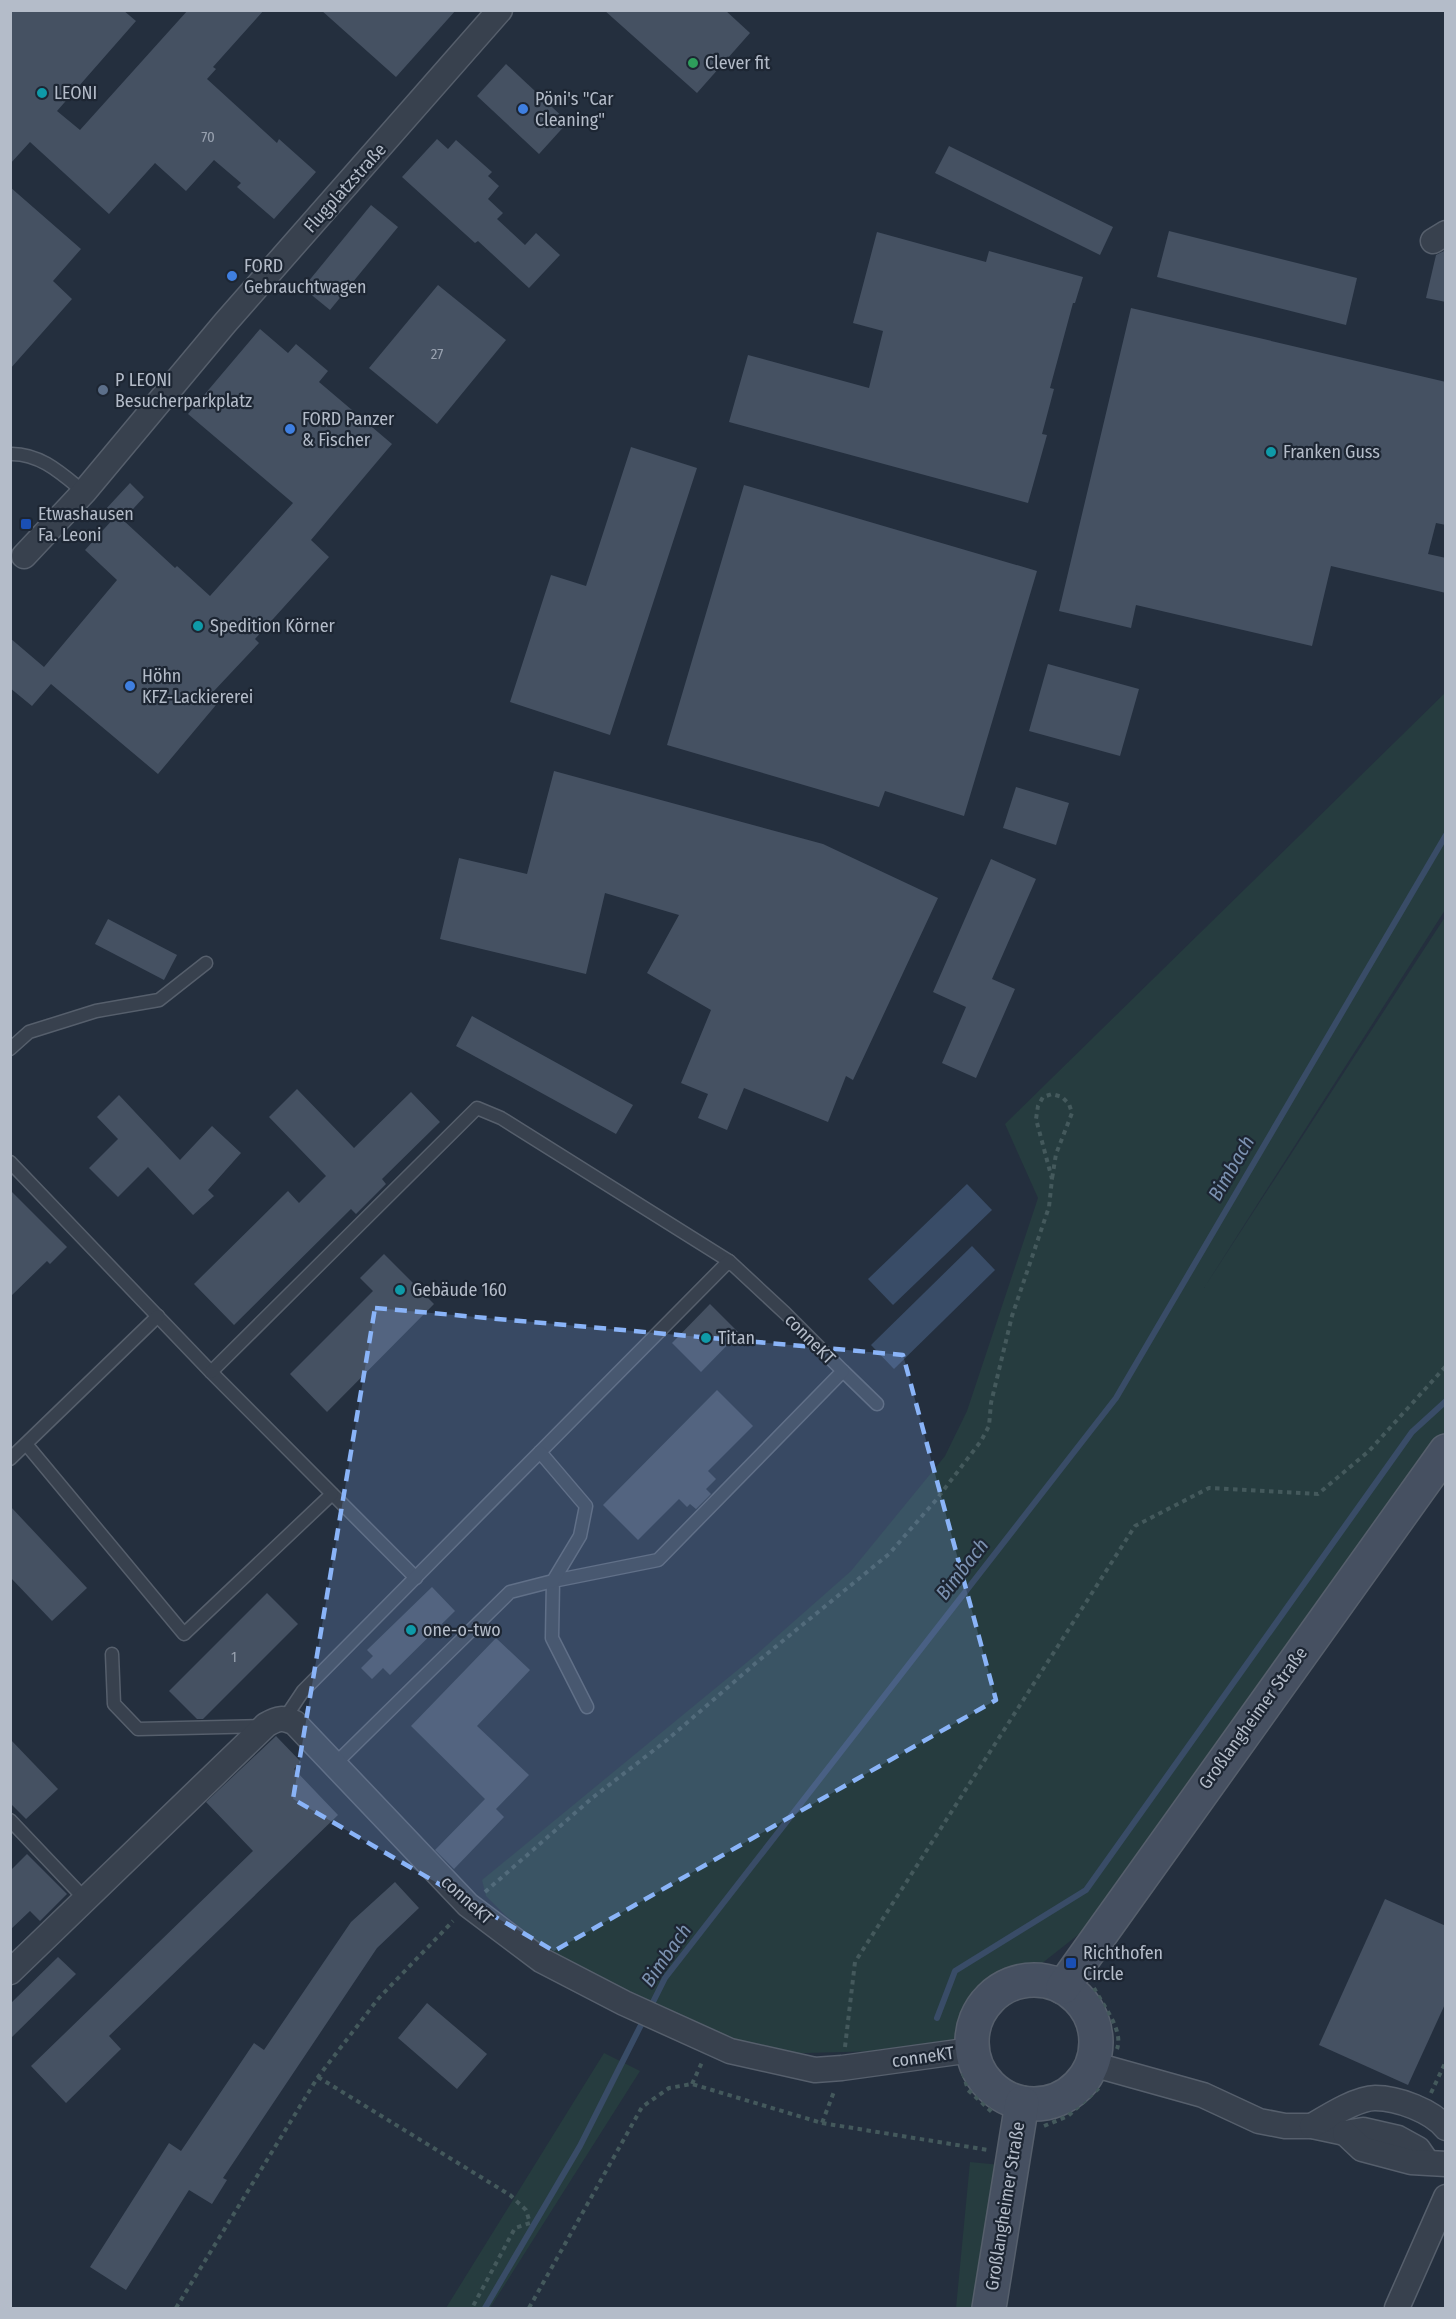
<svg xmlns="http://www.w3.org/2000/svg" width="1456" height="2319" viewBox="0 0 1456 2319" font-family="'Fira Sans Condensed',sans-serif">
<rect width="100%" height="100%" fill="#242f3e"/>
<g fill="#263c3f">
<polygon points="1445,693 1445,910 1204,1288 1445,917 1445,1439 1107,1912 1036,1968 983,1989 961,2049 766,2054 560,1959 506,1916 486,1896 482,1880 757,1654 851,1571 945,1456 967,1411 1038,1198 1005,1124"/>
<polygon points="604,2053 640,2071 490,2308 446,2308"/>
<polygon points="970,2162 1011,2166 994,2308 956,2308"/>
</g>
<g fill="#394c67">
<polygon points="967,1184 992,1210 893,1305 868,1279"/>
<polygon points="972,1246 995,1270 894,1369 871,1345"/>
</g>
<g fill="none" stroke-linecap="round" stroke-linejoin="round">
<g stroke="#394c67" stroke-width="6">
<polyline points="650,2008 665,1978 1116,1398 1446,835"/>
<polyline points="937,2018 955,1971 1086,1890 1412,1432 1446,1401"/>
<polyline points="485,2308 580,2146 645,2017"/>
</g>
</g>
<g fill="#455162">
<polygon points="10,10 123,10 136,21 57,111 80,130 188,10 264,10 213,67 216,69 207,79 277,143 279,139 316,172 274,219 237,187 241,183 214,160 186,191 155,163 109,214 30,142 10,164"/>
<polygon points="321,10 456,10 396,77"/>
<polygon points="604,10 725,10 750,33 697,93"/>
<polygon points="506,64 568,122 539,154 477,96"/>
<polygon points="437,139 448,149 456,140 492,172 488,176 499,186 488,199 503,213 497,219 525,245 536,233 560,255 529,288 478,241 475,243 402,177"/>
<polygon points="949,146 1113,227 1100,255 935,173"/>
<polygon points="10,187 81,249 53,281 72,299 10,369"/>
<polygon points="371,205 398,227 330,310 303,288"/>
<polygon points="1169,231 1357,278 1346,325 1157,277"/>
<polygon points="877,232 986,262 989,251 1083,277 1075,303 1073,303 1050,388 1054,389 1042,434 1047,435 1028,503 729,422 748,355 869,388 883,331 853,323"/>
<polygon points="1446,250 1446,302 1426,298 1436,255"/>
<polygon points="438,285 506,340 437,424 369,368"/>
<polygon points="1131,308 1446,382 1446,525 1436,523 1428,554 1446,558 1446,593 1331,566 1312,646 1136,605 1131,628 1059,611"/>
<polygon points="260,329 288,353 296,344 328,371 319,382 392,444 311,540 329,557 255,639 259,643 213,692 221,699 158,774 51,684 32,706 10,688 10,638 44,667 117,580 85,550 114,518 105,510 130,483 144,497 123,520 175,568 177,566 210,596 293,503 188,414"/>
<polygon points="631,447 697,468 610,735 510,702 551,575 586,586"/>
<polygon points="744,485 1037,571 964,816 885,791 879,807 667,745"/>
<polygon points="1048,664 1139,689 1120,756 1029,731"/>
<polygon points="554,771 823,844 938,898 853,1080 846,1076 828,1122 744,1088 727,1130 698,1118 708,1094 681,1083 711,1010 647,973 679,915 605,893 586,974 440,939 459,858 527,874"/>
<polygon points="1016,787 1069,803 1056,845 1003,828"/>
<polygon points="991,859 1036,879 992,979 1015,989 976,1078 942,1063 966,1007 933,992"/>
<polygon points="108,919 177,955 164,980 95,944"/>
<polygon points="472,1016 633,1105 616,1134 456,1046"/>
<polygon points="297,1089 354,1148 411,1092 440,1122 382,1179 386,1184 356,1214 351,1209 234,1325 194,1284 288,1191 299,1203 326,1176 269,1117"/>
<polygon points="119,1095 180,1160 212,1126 241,1153 208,1190 214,1196 193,1215 148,1167 118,1197 89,1168 118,1139 97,1117"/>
<polygon points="10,1190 67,1247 50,1264 47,1261 10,1297"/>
<polygon points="384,1254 434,1304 327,1412 290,1374 373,1291 360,1278"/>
<polygon points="710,1304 739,1333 701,1372 672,1343"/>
<polygon points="717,1390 753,1426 708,1471 716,1479 706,1489 711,1494 696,1509 690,1504 687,1507 679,1499 638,1540 603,1505"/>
<polygon points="10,1506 87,1588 52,1621 10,1577"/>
<polygon points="432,1587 455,1611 390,1675 383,1668 372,1679 361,1668 373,1656 367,1650"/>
<polygon points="267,1593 298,1624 203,1719 197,1719 169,1691"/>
<polygon points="496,1638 530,1670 477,1726 529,1775 496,1809 504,1817 454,1869 435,1850 485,1799 411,1726"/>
<polygon points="276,1736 301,1762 294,1769 338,1815 109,2036 121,2049 66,2103 31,2066 253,1851 206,1802"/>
<polygon points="10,1739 58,1789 26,1819 10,1803"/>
<polygon points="27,1854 67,1894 40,1921 30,1911 10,1930 10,1871"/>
<polygon points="395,1882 419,1908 377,1948 223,2178 227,2180 212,2204 189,2190 126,2290 90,2267 169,2143 181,2151 254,2043 264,2050 351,1922"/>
<polygon points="1385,1899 1446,1926 1446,2002 1408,2085 1319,2045"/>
<polygon points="58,1957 76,1974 10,2039 10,2004"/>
<polygon points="427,2003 487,2054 457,2089 398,2038"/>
</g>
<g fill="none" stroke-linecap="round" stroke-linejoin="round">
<defs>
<g id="service">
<path d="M10,454C40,453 62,474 84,492"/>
<polyline points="10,1049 29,1032 96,1011 159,1000 206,963"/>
<polyline points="10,1162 211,1372 416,1578"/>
<polyline points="843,1371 877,1404"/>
<polyline points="211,1372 477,1108 501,1118 729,1261"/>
<polyline points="26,1444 184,1634 332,1494"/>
<polyline points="540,1452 729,1261 785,1313 843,1371 658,1560 553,1581 552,1638 587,1707"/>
<polyline points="10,1459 158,1316"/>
<polyline points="112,1654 114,1704 138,1729 262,1726"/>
<polyline points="285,1718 303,1691 540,1452 586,1506 580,1536 553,1581 510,1592 335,1764"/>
<polyline points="10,1820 85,1899"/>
</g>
<g id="minor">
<polyline points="1433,241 1446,233"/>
<polyline points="24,556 84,492 225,323 500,10"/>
<path d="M10,1972L266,1725C278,1718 283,1717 295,1723L468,1905L541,1960L624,2003L730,2051L815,2070L842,2068L972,2050"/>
<polyline points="1092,2064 1203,2095 1259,2121 1285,2126 1312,2126 1345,2133 1363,2130 1398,2138 1418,2149 1427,2162"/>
<path d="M1312,2126C1327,2117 1357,2098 1375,2098C1398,2098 1432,2111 1446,2128"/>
<polyline points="1345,2133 1362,2149 1411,2162 1446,2164"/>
<polyline points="1397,2308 1446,2197"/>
</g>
<g id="secondary">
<circle cx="1034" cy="2042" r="62"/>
<polyline points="1063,1987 1446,1451"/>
<polyline points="989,2308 1022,2103"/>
</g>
</defs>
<use href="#service" stroke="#565f6c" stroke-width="15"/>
<use href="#minor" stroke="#565f6c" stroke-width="27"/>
<use href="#secondary" stroke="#565f6c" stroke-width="36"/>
<g stroke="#44595c" stroke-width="4" stroke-dasharray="4.5 4.5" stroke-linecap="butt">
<polyline points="485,1892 591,1799 667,1740 757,1662 889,1554 936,1500 981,1441 989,1426 991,1403 1012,1316 1049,1207 1052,1179 1036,1119 1038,1106 1043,1097 1052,1094 1062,1097 1069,1104 1072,1113 1056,1154 1052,1179"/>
<path d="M1094,1988C1102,2004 1124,2030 1117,2049"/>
<polyline points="845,2047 855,1962 1135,1526 1209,1488 1318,1494 1369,1451 1446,1366"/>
<polyline points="963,2073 968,2090 994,2114"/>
<polyline points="318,2077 510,2195 526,2210 530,2223 515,2228 472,2308"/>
<polyline points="692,2084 703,2060"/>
<polyline points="1431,2093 1446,2061"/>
<polyline points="822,2123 988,2150"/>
<polyline points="1044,2126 1068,2116 1099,2088"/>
<polyline points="176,2308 318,2077 378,1999 453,1921"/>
<polyline points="529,2308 642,2107 669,2088 692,2084 822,2123 835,2089"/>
</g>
<use href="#service" stroke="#38414e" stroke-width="12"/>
<use href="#minor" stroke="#38414e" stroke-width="24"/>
<use href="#secondary" stroke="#465061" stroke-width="33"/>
</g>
<path fill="#8ab4f8" fill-opacity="0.2" stroke="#8ab4f8" stroke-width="4.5" stroke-dasharray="12 8" stroke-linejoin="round" d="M375,1308L903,1355L996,1700L554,1951L293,1799Z"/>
<circle fill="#2e9e5b" stroke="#1d2633" stroke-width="2" cx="693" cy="63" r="6"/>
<g fill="#0f9aa8" stroke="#1d2633" stroke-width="2">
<circle cx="42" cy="93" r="6"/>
<circle cx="1271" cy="452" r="6"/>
<circle cx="198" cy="626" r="6"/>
<circle cx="400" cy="1290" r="6"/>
<circle cx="706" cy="1338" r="6"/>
<circle cx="411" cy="1630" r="6"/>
</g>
<g fill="#3f7fe0" stroke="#1d2633" stroke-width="2">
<circle cx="523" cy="109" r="6"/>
<circle cx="232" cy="276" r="6"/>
<circle cx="290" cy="429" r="6"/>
<circle cx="130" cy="686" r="6"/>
</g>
<circle fill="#5c6f8a" stroke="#1d2633" stroke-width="2" cx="103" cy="390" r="6"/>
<g fill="#1a4fb4" stroke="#1d2633" stroke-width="2">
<rect x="20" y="518" width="12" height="12" rx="3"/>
<rect x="1065" y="1957" width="12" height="12" rx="3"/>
</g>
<g text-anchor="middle" stroke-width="4.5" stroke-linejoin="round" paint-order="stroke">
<g font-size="15" fill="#98a1af">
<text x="208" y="142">70</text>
<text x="437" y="359">27</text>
<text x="234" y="1662">1</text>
</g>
<g font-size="18" fill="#b4bcc9" stroke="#1d2633" text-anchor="start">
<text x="705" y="69">Clever fit</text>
<text x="54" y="99">LEONI</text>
<text x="535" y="105">Pöni's "Car<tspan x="535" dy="21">Cleaning"</tspan></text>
<text x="244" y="272">FORD<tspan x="244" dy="21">Gebrauchtwagen</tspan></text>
<text x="115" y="386">P LEONI<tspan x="115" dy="21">Besucherparkplatz</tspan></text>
<text x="302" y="425">FORD Panzer<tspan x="302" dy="21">&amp; Fischer</tspan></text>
<text x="1283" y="458">Franken Guss</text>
<text x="38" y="520">Etwashausen<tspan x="38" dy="21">Fa. Leoni</tspan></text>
<text x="210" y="632">Spedition Körner</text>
<text x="142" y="682">Höhn<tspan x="142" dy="21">KFZ-Lackiererei</tspan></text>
<text x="412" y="1296">Gebäude 160</text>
<text x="718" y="1344">Titan</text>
<text x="423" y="1636">one-o-two</text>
<text x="1083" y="1959">Richthofen<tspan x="1083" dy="21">Circle</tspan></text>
</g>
<g font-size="18" fill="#b4bcc9" stroke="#1d2633">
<text transform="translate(345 188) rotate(-48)" y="6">Flugplatzstraße</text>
<text transform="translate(810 1339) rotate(45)" y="6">conneKT</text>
<text transform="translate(1253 1718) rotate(-54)" y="6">Großlangheimer Straße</text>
<text transform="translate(467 1900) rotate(42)" y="6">conneKT</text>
<text transform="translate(923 2057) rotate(-8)" y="6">conneKT</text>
<text transform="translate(1005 2206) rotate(-81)" y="6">Großlangheimer Straße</text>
</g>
<g font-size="20" font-style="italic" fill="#7c92b1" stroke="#1d2633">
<text transform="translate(1231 1168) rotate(-60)" y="7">Bimbach</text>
<text transform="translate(962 1569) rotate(-52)" y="7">Bimbach</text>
<text transform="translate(666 1955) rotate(-55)" y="7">Bimbach</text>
</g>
</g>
<rect width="1456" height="2319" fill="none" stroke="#b4bcc9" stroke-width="24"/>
</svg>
